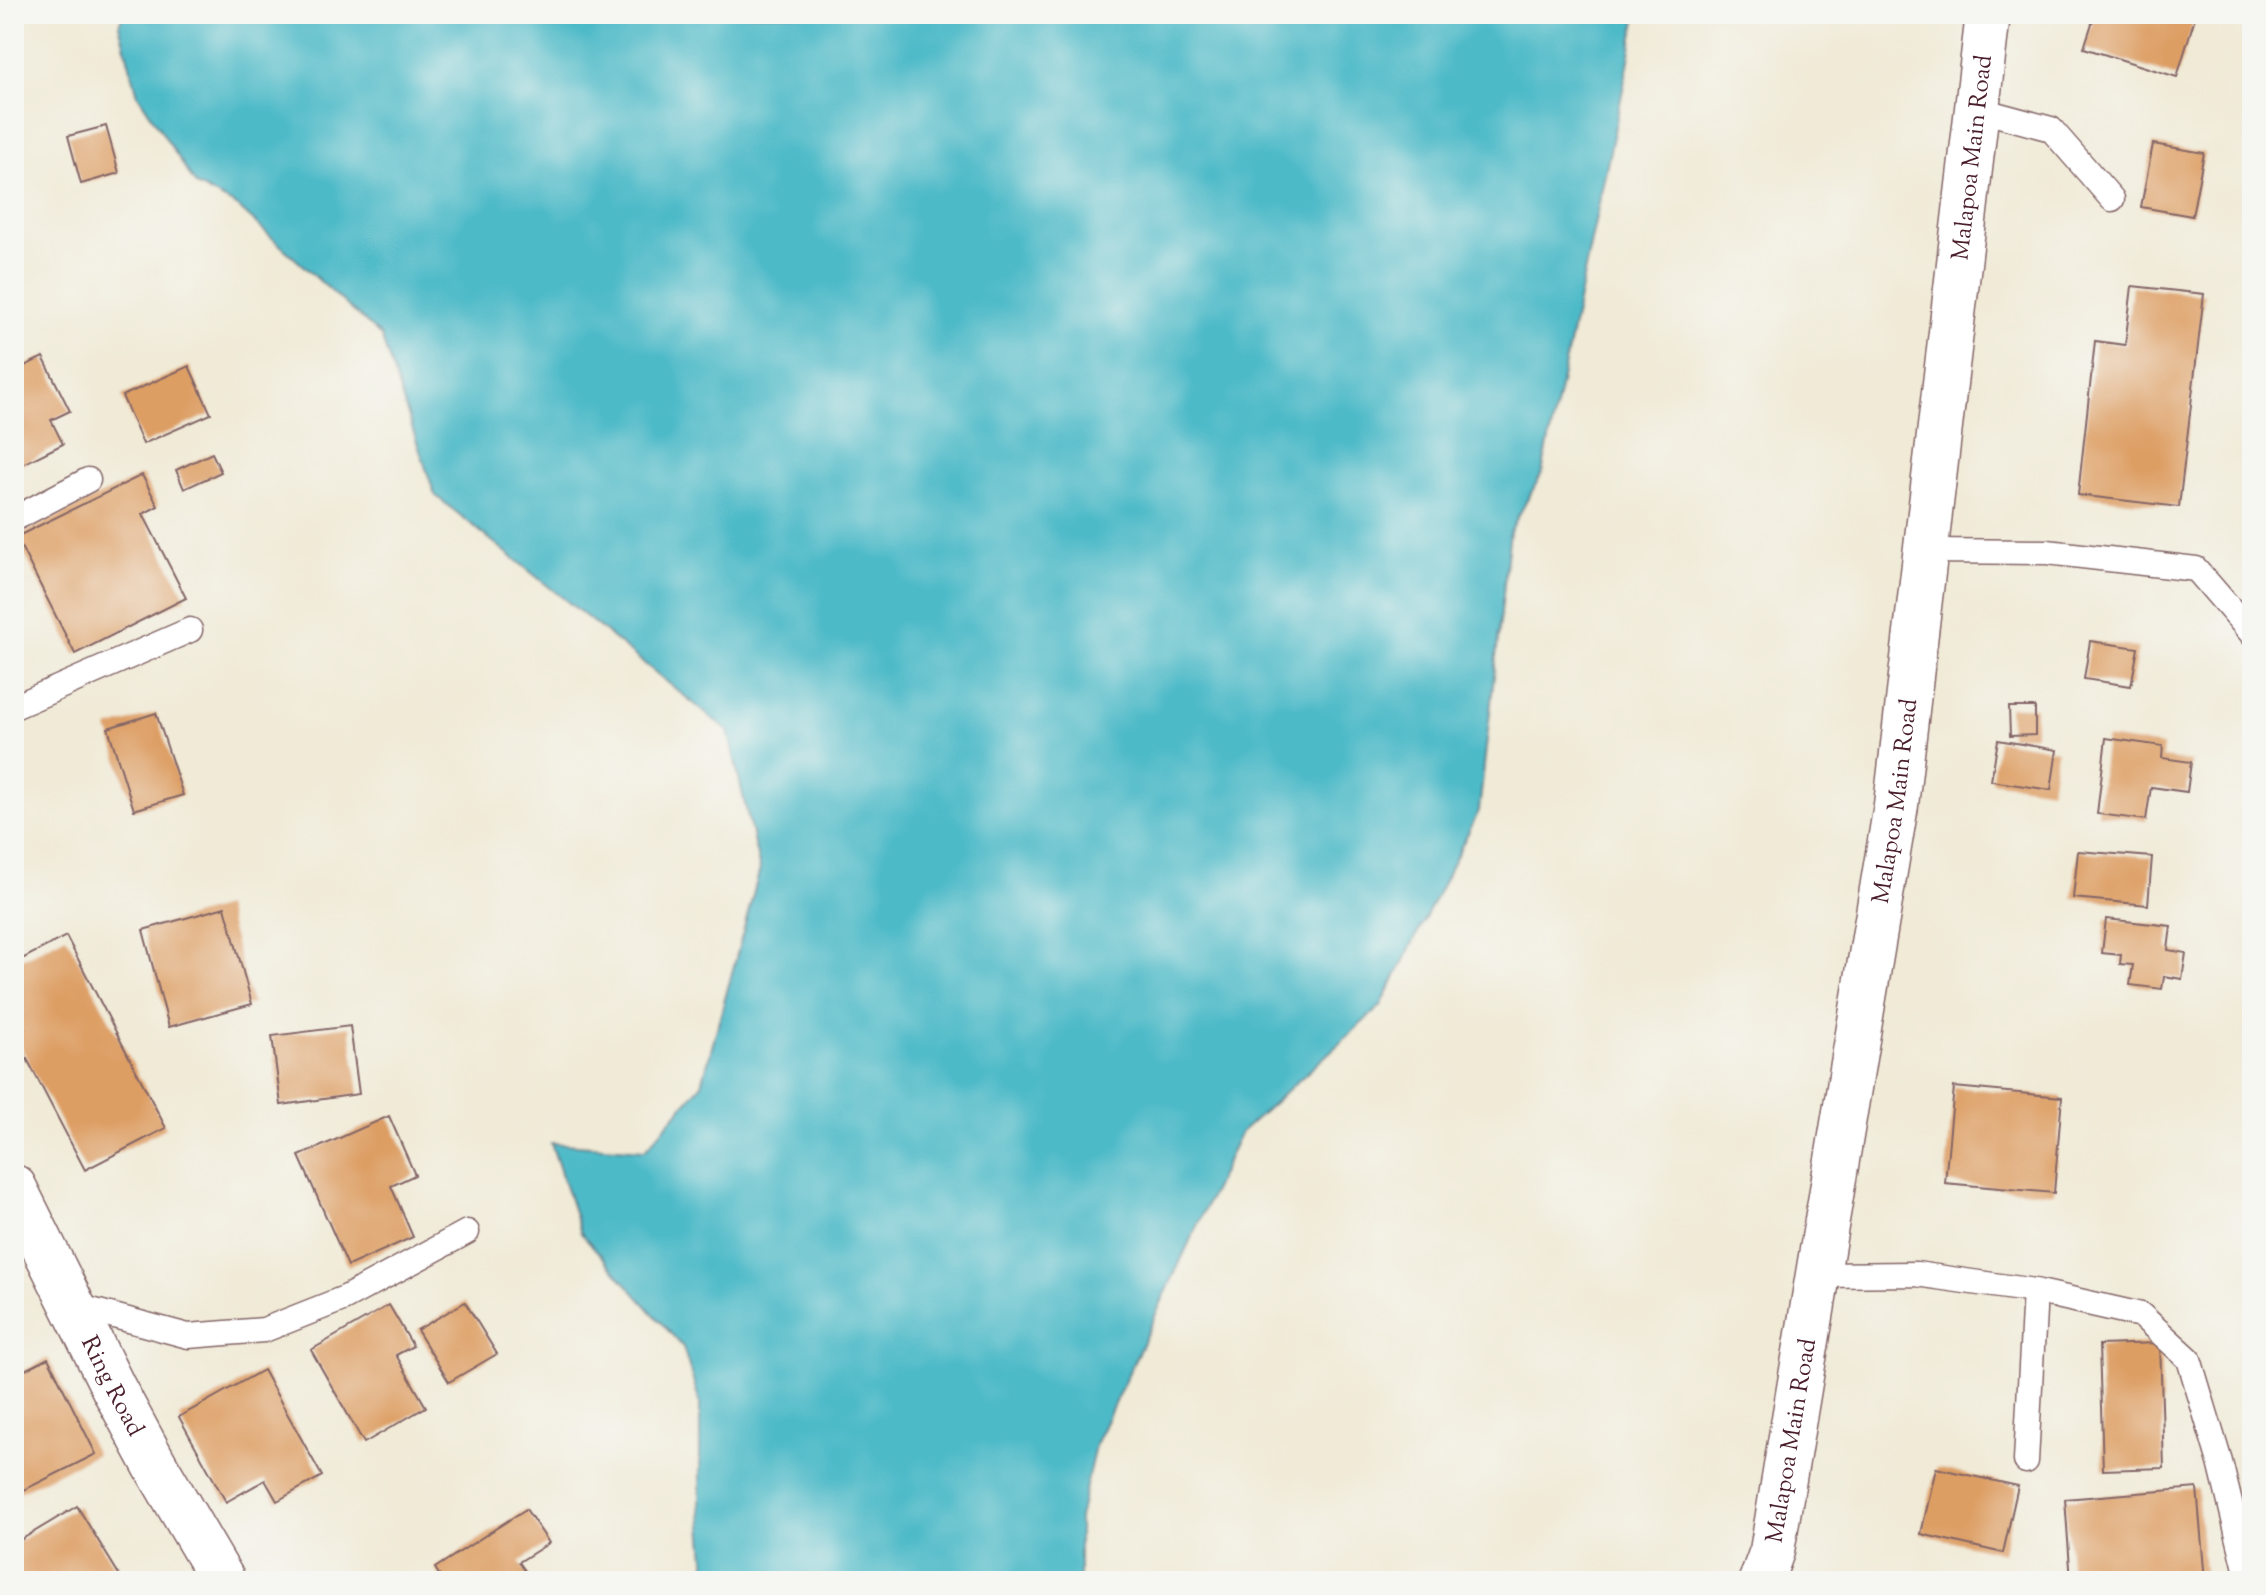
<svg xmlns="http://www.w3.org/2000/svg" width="2266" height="1595" viewBox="0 0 2266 1595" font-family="'Sorts Mill Goudy',serif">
<rect width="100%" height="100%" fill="#f6f6f2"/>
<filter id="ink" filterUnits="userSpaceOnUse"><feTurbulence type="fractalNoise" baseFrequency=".0125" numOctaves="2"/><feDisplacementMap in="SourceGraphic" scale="16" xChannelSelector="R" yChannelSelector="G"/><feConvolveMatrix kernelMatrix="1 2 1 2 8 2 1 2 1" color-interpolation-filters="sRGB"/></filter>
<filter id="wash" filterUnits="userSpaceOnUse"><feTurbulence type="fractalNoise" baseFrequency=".006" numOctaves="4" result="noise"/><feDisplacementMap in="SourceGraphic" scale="32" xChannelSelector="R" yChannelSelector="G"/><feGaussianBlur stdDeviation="1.8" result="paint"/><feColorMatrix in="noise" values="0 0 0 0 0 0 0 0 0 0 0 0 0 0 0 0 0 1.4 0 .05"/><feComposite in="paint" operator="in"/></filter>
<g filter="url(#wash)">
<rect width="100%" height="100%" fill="#f0ead6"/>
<polygon fill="#4dbac8" stroke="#4c6c7a" stroke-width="2" points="123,14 1637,14 1628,65 1542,473 1510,531 1479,811 1381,1006 1240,1133 1095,1445 1079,1518 1079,1581 707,1581 700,1502 700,1403 683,1347 581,1233 551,1143 645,1150 702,1084 760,869 728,731 435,495 381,336 237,206 196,185 138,95 119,25"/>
<g id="blocks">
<g fill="#dd9e64">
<polygon points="2095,14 2196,14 2177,77 2084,48"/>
<polygon points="106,126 119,173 81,184 68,136"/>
<polygon points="2153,144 2204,153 2192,216 2141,207"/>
<polygon points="2132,286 2204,294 2179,507 2078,495 2095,341 2125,345"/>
<polygon points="43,357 70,411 51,420 63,444 17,467 14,460 14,371"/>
<polygon points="189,366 211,414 143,444 122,396"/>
<polygon points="212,453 221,472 184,489 176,470"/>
<polygon points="142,475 158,506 143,514 186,598 75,654 16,537"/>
<polygon points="2090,641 2138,648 2131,686 2084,679"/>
<polygon points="2009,707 2035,707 2035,735 2010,736"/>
<polygon points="156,713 183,795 134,810 108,728"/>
<polygon points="2106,738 2163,746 2162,758 2191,762 2187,792 2151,787 2146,820 2097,814"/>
<polygon points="1998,740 2057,750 2051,790 1991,781"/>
<polygon points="2078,851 2152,857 2148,905 2073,898"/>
<polygon points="225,907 252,1004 169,1027 143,930"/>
<polygon points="2106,919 2171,926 2168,950 2186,953 2182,979 2164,976 2162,989 2130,985 2133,965 2120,964 2121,955 2102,953"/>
<polygon points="66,936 166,1128 85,1170 14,1034 14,963"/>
<polygon points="350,1026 359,1094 281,1105 272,1036"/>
<polygon points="1954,1087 2062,1097 2054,1193 1945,1183"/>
<polygon points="389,1116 415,1175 391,1186 413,1237 348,1266 299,1156"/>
<polygon points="465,1302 497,1354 449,1382 417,1330"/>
<polygon points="389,1305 413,1346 396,1355 426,1407 364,1443 311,1350"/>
<polygon points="2160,1343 2164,1468 2103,1470 2099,1345"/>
<polygon points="48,1358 96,1454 14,1495 14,1364 19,1373"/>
<polygon points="263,1370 322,1476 277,1501 265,1480 226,1502 179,1417"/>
<polygon points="1936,1468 2018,1486 2003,1553 1921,1534"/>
<polygon points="2197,1488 2205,1581 2071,1581 2065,1499"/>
<polygon points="77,1506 123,1581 14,1581 14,1544"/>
<polygon points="526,1509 549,1543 519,1562 532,1581 443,1581 435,1568"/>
</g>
</g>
</g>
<g filter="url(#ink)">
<use href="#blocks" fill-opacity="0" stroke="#846667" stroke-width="2"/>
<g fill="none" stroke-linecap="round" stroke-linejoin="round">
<defs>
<g id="lane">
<polyline points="1977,109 2051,129 2112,199"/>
<polyline points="14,519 88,480"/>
<polyline points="1926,551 2047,552 2196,569 2252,634"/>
<polyline points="14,707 190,630"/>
<polyline points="1818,1275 1916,1274 2035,1291 2141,1315 2189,1359 2220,1462 2249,1581"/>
<polyline points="73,1305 188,1336 264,1330 345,1298 467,1232"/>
<polyline points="2026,1461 2035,1291"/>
</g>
<g id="street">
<path id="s1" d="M1761,1581L1772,1551L1896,805L1988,14"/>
</g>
<g id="secondary">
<path id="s2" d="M14,1187L114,1389L155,1465L223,1581"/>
</g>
</defs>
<use href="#lane" stroke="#846667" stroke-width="27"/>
<use href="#street" stroke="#846667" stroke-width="47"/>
<use href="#secondary" stroke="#846667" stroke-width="47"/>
<use href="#lane" stroke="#fff" stroke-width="24"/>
<use href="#street" stroke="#fff" stroke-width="44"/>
<use href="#secondary" stroke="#fff" stroke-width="44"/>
</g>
</g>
<g text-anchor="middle" stroke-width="8" stroke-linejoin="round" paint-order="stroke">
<g font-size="24" fill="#4a1f2b" stroke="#f6f6f2">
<text dy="8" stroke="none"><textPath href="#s1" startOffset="1440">Malapoa Main Road</textPath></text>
<text dy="8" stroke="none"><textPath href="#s1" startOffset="792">Malapoa Main Road</textPath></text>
<text dy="8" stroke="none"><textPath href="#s2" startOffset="222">Ring Road</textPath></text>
<text dy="8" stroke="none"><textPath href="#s1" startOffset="144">Malapoa Main Road</textPath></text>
</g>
</g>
<rect width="2266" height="1595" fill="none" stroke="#f6f6f2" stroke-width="48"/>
</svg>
